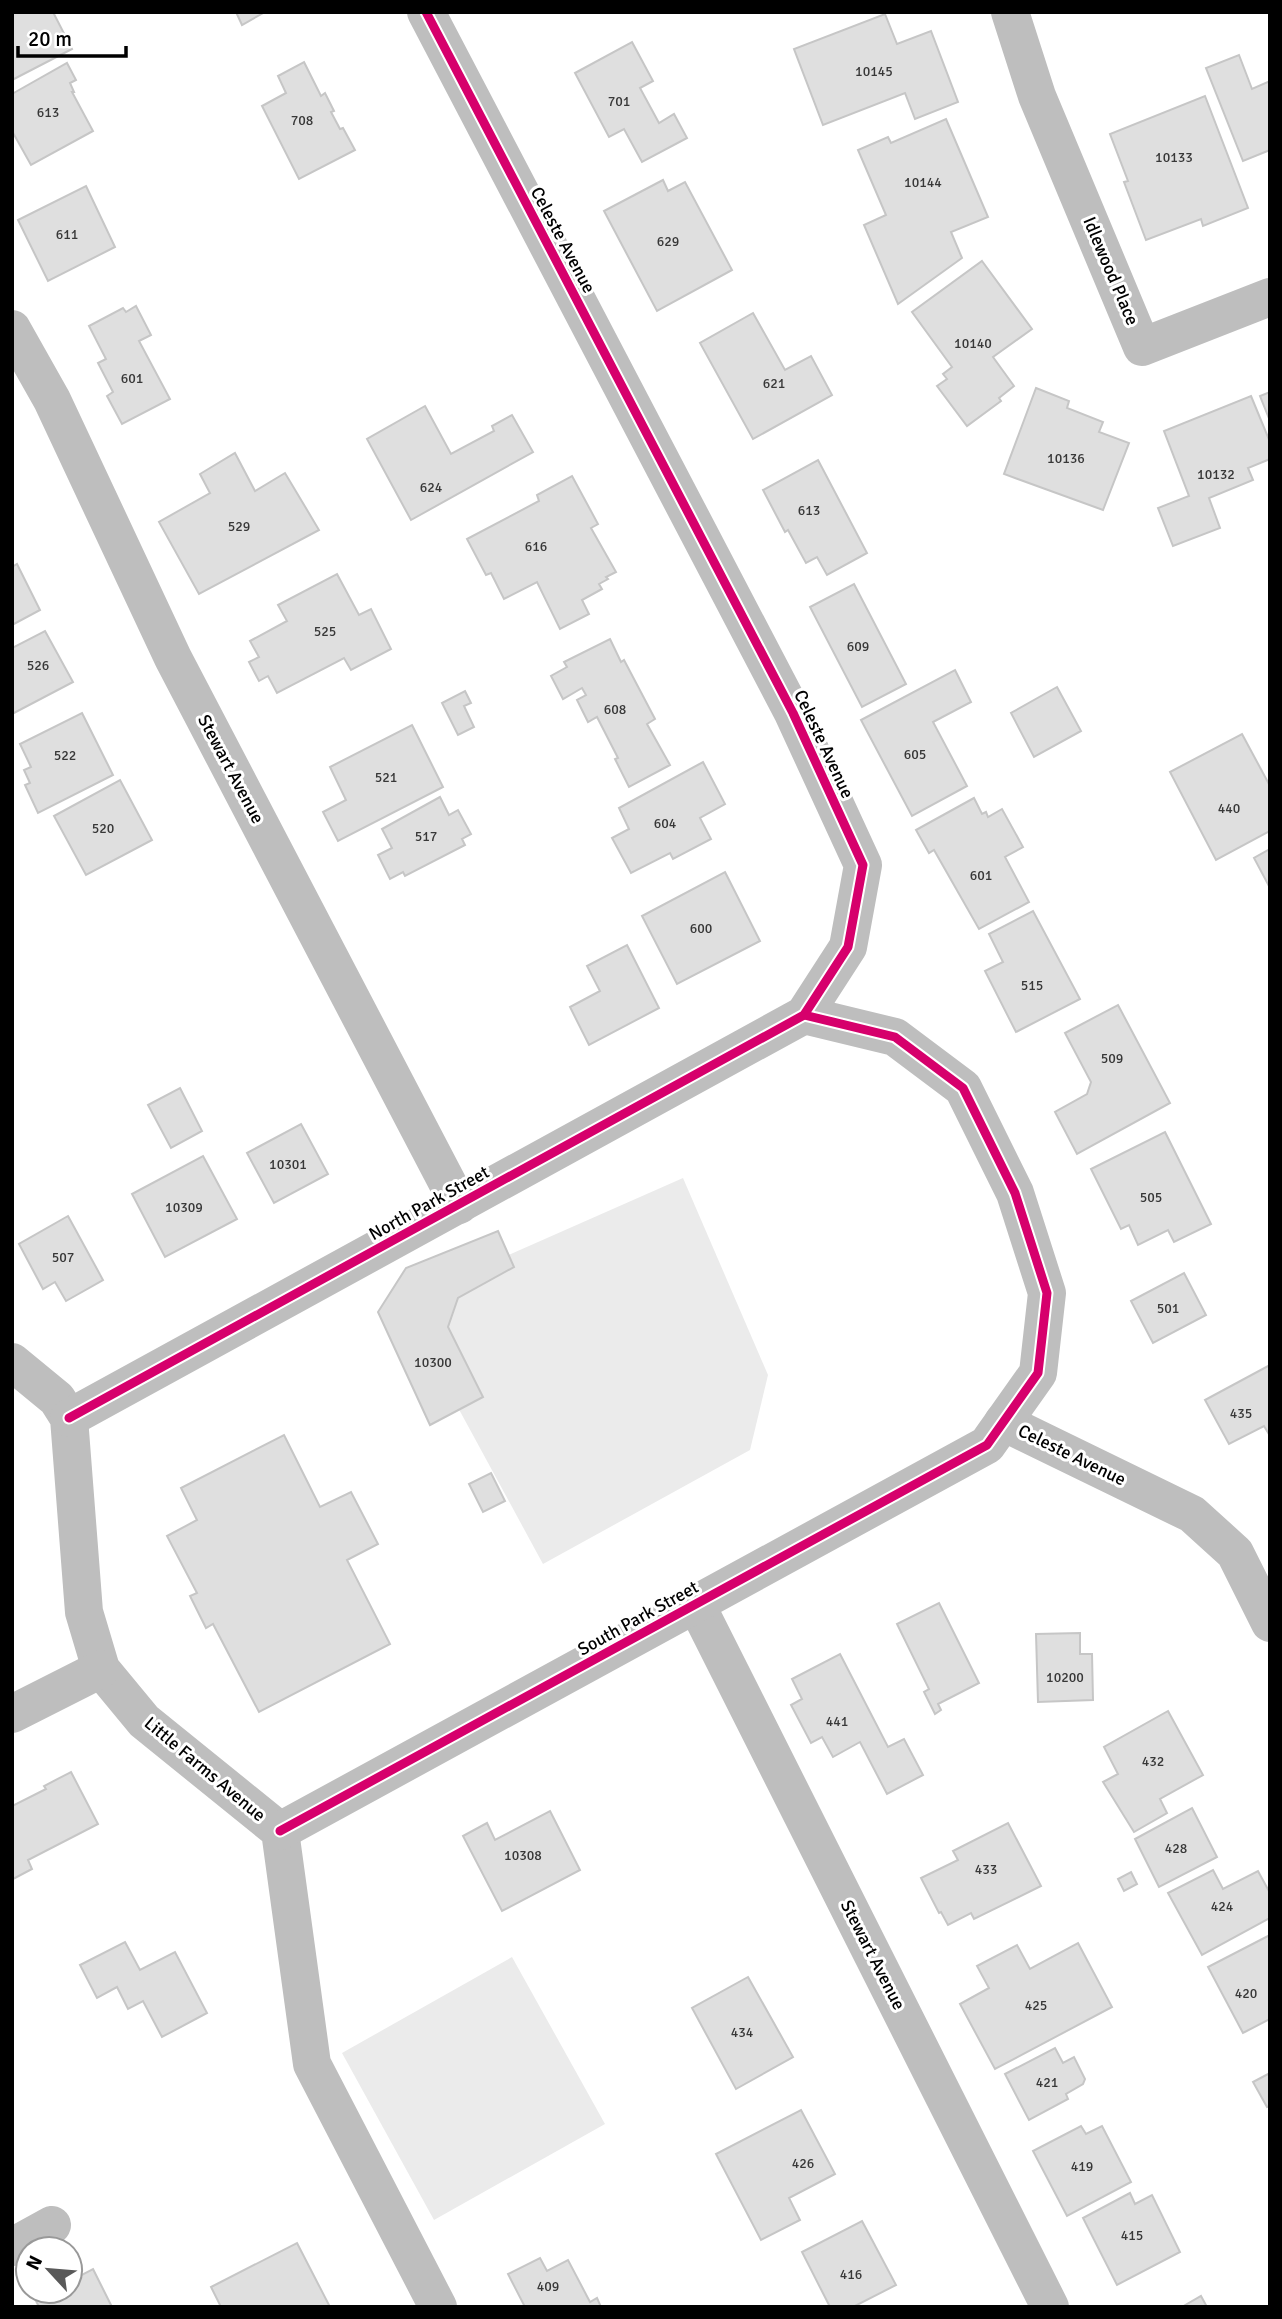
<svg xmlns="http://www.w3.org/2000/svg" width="1282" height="2319" viewBox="0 0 1282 2319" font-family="Signika,sans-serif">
<rect width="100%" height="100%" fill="#fff"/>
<g fill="#ebebeb">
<polygon points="683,1178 768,1375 750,1450 543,1564 412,1323 427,1291"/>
<polygon points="512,1957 605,2124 434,2220 342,2053"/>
</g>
<g fill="#dfdfdf" stroke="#c6c6c6" stroke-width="2">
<polygon points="12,12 53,12 72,49 12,80"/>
<polygon points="236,12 265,12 242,25"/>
<polygon points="885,14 897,44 931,31 958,102 915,119 905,93 823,125 794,49"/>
<polygon points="632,42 653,81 640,88 659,123 674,114 687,138 642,162 624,129 609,137 575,73"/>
<polygon points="1239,55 1252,89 1270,81 1270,150 1243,161 1206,68"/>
<polygon points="304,62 321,96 325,93 334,111 331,112 340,129 343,128 355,150 299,179 262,106 286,93 278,76"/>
<polygon points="67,63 76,80 70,83 74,92 72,92 93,131 31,165 12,131 12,94"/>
<polygon points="1205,96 1248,208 1203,226 1201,219 1146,240 1124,182 1128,181 1110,134"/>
<polygon points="946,119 988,217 951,232 962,258 898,304 864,225 886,215 858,150 888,137 891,143"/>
<polygon points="663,180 668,191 685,182 732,270 657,311 604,211"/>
<polygon points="86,186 115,247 48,281 18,220"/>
<polygon points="982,261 1032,329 993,357 1014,386 999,398 1001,401 967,426 937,386 947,379 943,374 952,367 912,312"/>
<polygon points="136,306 151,335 139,341 170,399 122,424 107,396 113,392 98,363 106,359 89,326 123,308 126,312"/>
<polygon points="753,313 785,370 811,356 832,395 753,439 700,343"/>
<polygon points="1036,388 1069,401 1067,408 1103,422 1099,432 1129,443 1103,510 1004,474"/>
<polygon points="1270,392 1270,421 1260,396"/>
<polygon points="1251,396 1270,442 1270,459 1248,468 1253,480 1209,498 1220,528 1173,546 1158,508 1189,496 1164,431"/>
<polygon points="425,406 451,454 494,431 492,426 512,415 533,452 411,520 367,439"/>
<polygon points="235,453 255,491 285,473 319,530 199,594 159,522 210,493 200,474"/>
<polygon points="818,460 867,553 827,575 817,557 806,563 788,530 785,532 763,490"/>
<polygon points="572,476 598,524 591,528 616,572 606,577 608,579 599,584 602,589 582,600 589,614 560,629 537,582 504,599 491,573 486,575 467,539 539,501 537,495"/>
<polygon points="17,564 40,610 12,625 12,567"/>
<polygon points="337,574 359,615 371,609 391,649 351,670 344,658 277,693 268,676 259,681 249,662 259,657 250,641 287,621 278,605"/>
<polygon points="854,584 906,684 862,707 810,607"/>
<polygon points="45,631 73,682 12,714 12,648"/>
<polygon points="610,639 621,662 624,660 655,719 647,724 670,765 629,787 615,759 618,758 597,717 588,722 577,700 586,695 582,688 563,699 551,676 567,667 564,662"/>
<polygon points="955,670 971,702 933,722 967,786 912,816 861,720"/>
<polygon points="1057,687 1081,731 1034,757 1011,713"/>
<polygon points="465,691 471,703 464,706 474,727 458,735 442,703"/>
<polygon points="82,713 113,775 38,813 25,785 30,783 24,770 31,767 20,744"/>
<polygon points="412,725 443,787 338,841 323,812 346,800 330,767"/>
<polygon points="1242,734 1270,786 1270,831 1216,860 1170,772"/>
<polygon points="703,762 725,804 700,818 711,839 673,859 670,853 631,873 612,838 629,829 619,808"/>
<polygon points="120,780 152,840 86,875 54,816"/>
<polygon points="440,797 449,815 458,810 471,834 462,839 465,845 405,876 403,872 390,879 378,855 392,848 382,829"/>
<polygon points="974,798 982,814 986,812 988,817 1002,809 1023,847 1005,857 1029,902 979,929 934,850 929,853 916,830"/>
<polygon points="1270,849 1270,888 1254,858"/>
<polygon points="725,872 760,941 677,984 642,916"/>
<polygon points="1033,911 1080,999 1016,1032 985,971 1003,962 989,934"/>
<polygon points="627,945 659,1008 589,1045 570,1007 600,991 587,966"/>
<polygon points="1118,1005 1170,1103 1077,1154 1055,1112 1087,1094 1091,1082 1065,1033"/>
<polygon points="180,1088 202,1131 171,1148 148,1105"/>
<polygon points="301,1124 328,1174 274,1203 247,1153"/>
<polygon points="1165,1132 1211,1224 1174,1242 1168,1230 1138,1245 1129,1225 1121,1229 1091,1169"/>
<polygon points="203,1156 237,1219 165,1257 132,1194"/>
<polygon points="68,1216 103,1280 66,1301 55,1282 43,1289 19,1244"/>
<polygon points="498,1231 514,1267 458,1298 448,1327 483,1397 430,1425 378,1312 406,1268"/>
<polygon points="1184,1273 1206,1315 1153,1343 1131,1301"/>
<polygon points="1270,1365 1270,1436 1264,1426 1229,1444 1205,1400"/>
<polygon points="284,1435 320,1507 351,1492 378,1544 347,1560 390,1644 259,1712 213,1624 206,1628 190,1596 197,1593 167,1536 197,1520 181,1488"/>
<polygon points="491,1473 505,1501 483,1512 469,1484"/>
<polygon points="939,1603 979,1683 938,1704 941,1710 935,1714 924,1692 929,1689 897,1624"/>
<polygon points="1080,1633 1080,1654 1092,1654 1093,1700 1038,1702 1036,1634"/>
<polygon points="840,1654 888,1747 904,1739 923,1775 887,1794 860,1742 833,1757 822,1737 811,1743 791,1705 802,1699 792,1679"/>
<polygon points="1168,1711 1203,1775 1160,1799 1167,1813 1134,1832 1103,1782 1118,1774 1104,1747"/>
<polygon points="71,1772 98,1824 28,1860 32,1869 13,1879 12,1806 46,1789 44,1786"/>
<polygon points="1192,1808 1217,1857 1159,1887 1135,1839"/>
<polygon points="550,1811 580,1870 502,1911 463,1836 487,1823 495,1840"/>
<polygon points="1008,1823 1041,1886 974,1919 971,1913 948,1925 941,1912 939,1913 921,1878 958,1860 953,1851"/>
<polygon points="1213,1870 1223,1889 1258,1871 1270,1893 1270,1918 1202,1955 1168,1893"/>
<polygon points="1131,1872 1137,1884 1124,1891 1118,1879"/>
<polygon points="1270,1935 1270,2019 1243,2033 1208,1967"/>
<polygon points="125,1942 140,1970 175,1952 207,2013 162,2037 143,2001 128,2009 117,1987 97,1998 80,1965"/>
<polygon points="1078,1943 1112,2007 995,2069 960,2004 989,1988 977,1966 1017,1945 1030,1969"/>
<polygon points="748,1977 793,2057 736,2089 692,2008"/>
<polygon points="1055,2048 1063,2063 1074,2057 1085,2079 1083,2084 1066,2094 1068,2099 1029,2120 1005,2074"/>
<polygon points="1270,2073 1270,2106 1267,2107 1253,2082"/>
<polygon points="801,2110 835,2174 789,2198 800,2220 761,2240 716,2154"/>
<polygon points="1081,2126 1086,2134 1102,2126 1131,2182 1067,2216 1033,2151"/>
<polygon points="1130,2193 1135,2204 1152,2195 1180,2252 1117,2285 1083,2218"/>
<polygon points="862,2221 896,2285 853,2307 830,2307 802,2252"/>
<polygon points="297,2243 330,2307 221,2307 211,2287"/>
<polygon points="540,2258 547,2271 568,2260 590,2302 597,2298 601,2307 525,2307 508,2274"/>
<polygon points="93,2269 112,2307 39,2307 35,2299 50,2291 70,2291 70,2281"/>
<polygon points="1201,2296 1207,2307 1182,2307"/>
</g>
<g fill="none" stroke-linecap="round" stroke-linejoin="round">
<g stroke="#bebebe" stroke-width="38">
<polyline points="1010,12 1037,96 1142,347 1270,297"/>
<polyline points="12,329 52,400 173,658 459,1205"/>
<polyline points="12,1362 57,1399 69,1418 84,1612 101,1669 144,1721 280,1831 312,2064 438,2307"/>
<polyline points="69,1418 804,1015 848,947 863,865 793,713 426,12"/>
<polyline points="1003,1422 1192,1514 1235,1553 1270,1623"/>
<polyline points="696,1604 1050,2307"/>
<polyline points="12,1714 101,1669"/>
<polyline points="280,1831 987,1445 1038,1373 1047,1293 1015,1193 963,1088 895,1037 804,1015"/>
<polyline points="12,2247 52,2225"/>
</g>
<defs>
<g id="cycleway">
<polyline points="69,1418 804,1015 848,947 863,865 793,713 426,12"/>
<polyline points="280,1831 987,1445 1038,1373 1047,1293 1015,1193 963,1088 895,1037 804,1015"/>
</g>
</defs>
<use href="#cycleway" stroke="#fff" stroke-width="13"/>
<use href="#cycleway" stroke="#d6006c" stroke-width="9"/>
</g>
<g text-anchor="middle" stroke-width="6" stroke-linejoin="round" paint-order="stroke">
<g font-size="14" fill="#383838">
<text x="874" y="76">10145</text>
<text x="619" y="106">701</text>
<text x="48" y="117">613</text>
<text x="302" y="125">708</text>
<text x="1174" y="162">10133</text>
<text x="923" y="187">10144</text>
<text x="67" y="239">611</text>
<text x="668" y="246">629</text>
<text x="973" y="348">10140</text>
<text x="132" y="383">601</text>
<text x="774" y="388">621</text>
<text x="1066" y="463">10136</text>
<text x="1216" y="479">10132</text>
<text x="431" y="492">624</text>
<text x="809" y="515">613</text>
<text x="239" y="531">529</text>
<text x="536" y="551">616</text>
<text x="325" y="636">525</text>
<text x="858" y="651">609</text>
<text x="38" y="670">526</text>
<text x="615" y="714">608</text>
<text x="915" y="759">605</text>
<text x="65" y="760">522</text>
<text x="386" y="782">521</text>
<text x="1229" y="813">440</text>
<text x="665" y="828">604</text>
<text x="103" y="833">520</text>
<text x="426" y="841">517</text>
<text x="981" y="880">601</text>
<text x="701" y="933">600</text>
<text x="1032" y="990">515</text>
<text x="1112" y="1063">509</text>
<text x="288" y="1169">10301</text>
<text x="1151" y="1202">505</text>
<text x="184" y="1212">10309</text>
<text x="63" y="1262">507</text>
<text x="1168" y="1313">501</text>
<text x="433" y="1367">10300</text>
<text x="1241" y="1418">435</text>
<text x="1065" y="1682">10200</text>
<text x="837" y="1726">441</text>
<text x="1153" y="1766">432</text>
<text x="1176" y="1853">428</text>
<text x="523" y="1860">10308</text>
<text x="986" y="1874">433</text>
<text x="1222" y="1911">424</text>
<text x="1246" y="1998">420</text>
<text x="1036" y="2010">425</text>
<text x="742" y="2037">434</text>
<text x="1047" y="2087">421</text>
<text x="803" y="2168">426</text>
<text x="1082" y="2171">419</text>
<text x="1132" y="2240">415</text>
<text x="851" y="2279">416</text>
<text x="548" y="2291">409</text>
</g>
<g font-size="18" fill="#000" stroke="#fff">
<text transform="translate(563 240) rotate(62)" y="6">Celeste Avenue</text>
<text transform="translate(1111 271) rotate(67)" y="6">Idlewood Place</text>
<text transform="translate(824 744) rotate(65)" y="6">Celeste Avenue</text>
<text transform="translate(231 769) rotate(62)" y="6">Stewart Avenue</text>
<text transform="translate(429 1203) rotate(-29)" y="6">North Park Street</text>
<text transform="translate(1072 1455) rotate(26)" y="6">Celeste Avenue</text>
<text transform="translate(638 1618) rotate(-29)" y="6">South Park Street</text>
<text transform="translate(205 1769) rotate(40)" y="6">Little Farms Avenue</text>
<text transform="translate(873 1955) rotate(63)" y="6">Stewart Avenue</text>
</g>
</g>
<rect width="1282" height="2319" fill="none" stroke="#000000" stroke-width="28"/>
<g transform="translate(49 2270) rotate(296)"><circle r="33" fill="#ffffff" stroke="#999999" stroke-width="2"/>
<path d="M0-5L12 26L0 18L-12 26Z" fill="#595959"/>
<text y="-10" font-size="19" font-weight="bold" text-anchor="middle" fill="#000000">N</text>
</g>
<path d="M18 46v10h108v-10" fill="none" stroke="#000000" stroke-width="3.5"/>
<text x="28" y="46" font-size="21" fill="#000000" stroke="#ffffff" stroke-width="5" paint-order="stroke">20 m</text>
</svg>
